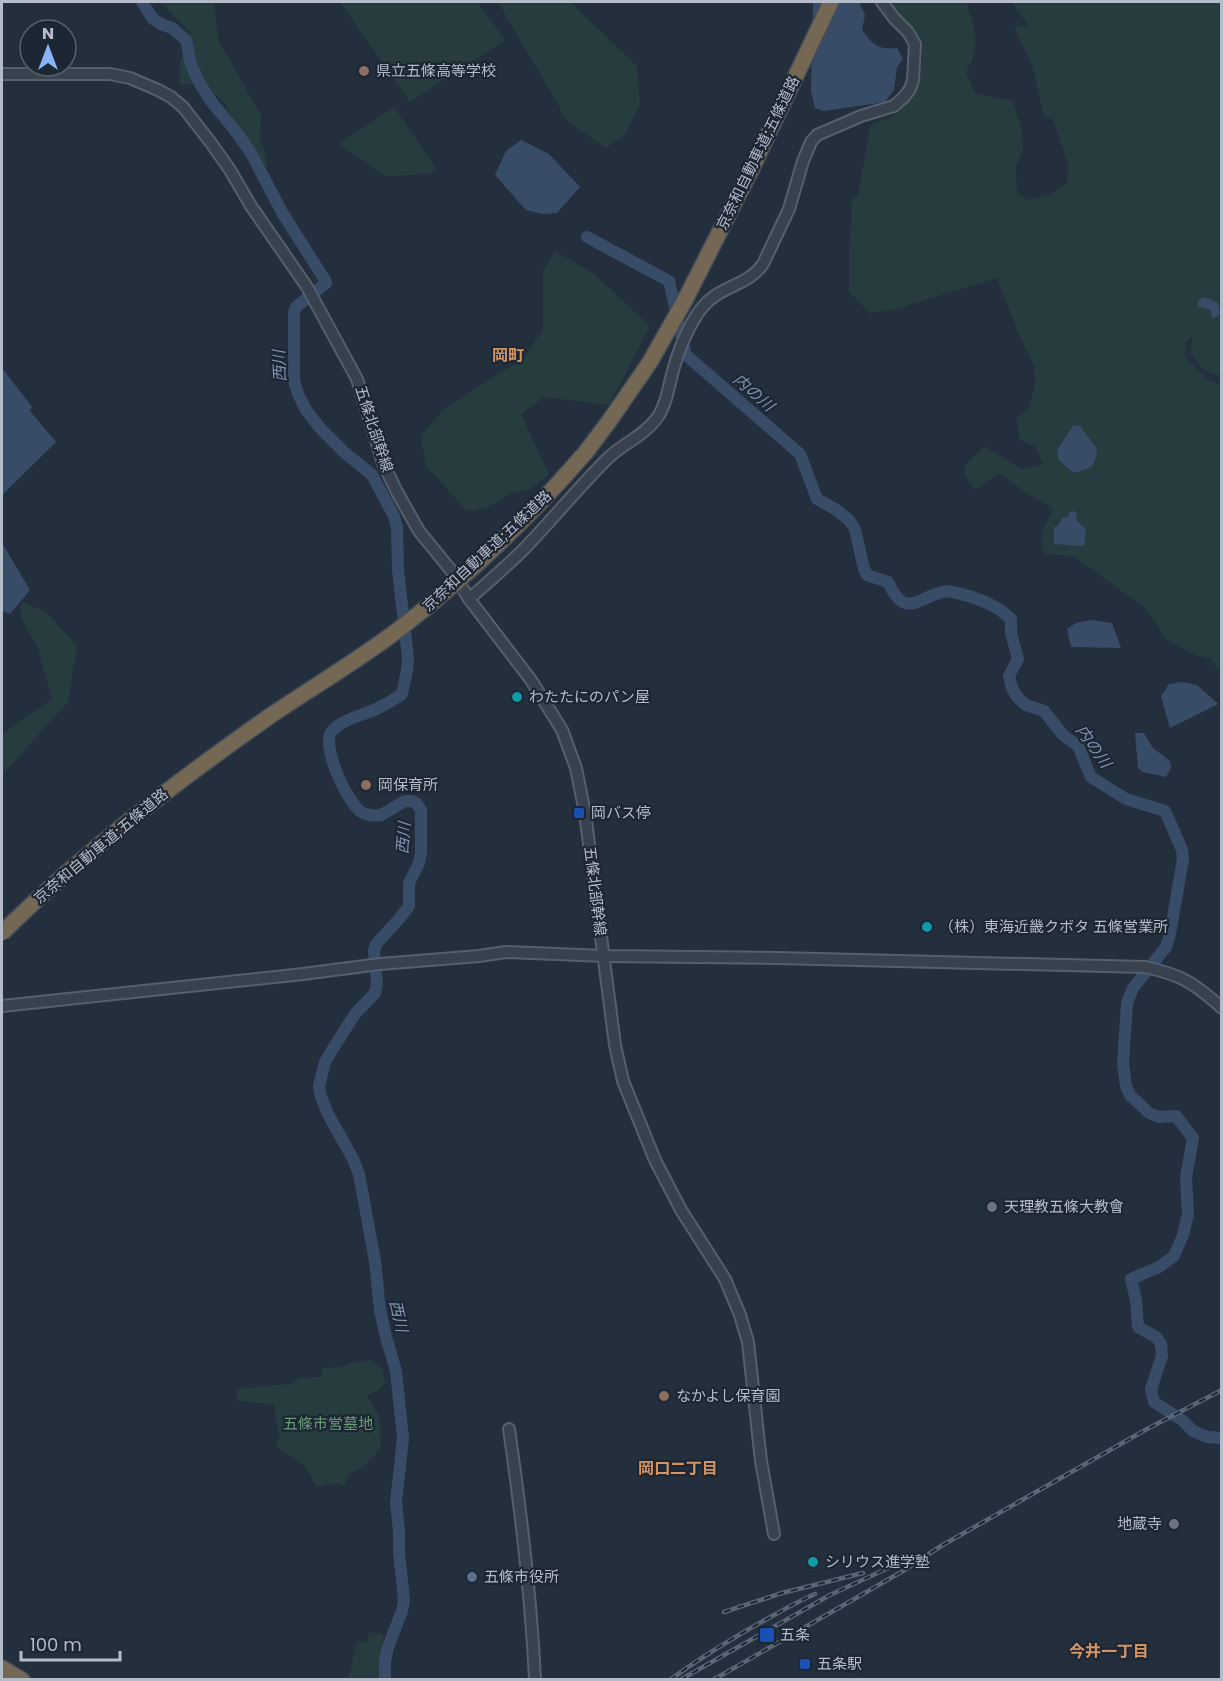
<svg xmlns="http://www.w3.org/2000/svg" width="1223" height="1681" viewBox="0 0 1223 1681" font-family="Poppins,'Noto Sans JP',sans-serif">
<rect width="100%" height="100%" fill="#242f3e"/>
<g fill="#263c3f">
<polygon points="161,2 214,2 218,40 261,115 260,140 266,156 267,167 258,169 247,152 226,105 204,84 179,85 180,63 190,32"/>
<polygon points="340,2 477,2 505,40 410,102"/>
<polygon points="498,2 570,2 637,66 640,104 625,135 606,148 568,122"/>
<path d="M889,2H966C972,18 979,37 974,54C972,60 969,67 966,72L975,93L994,98L1012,100L1022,131L1023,149L1016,168L1017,193L1028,200L1049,195L1066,184L1069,167L1053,120L1044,116L1033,69L1014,26L1029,27L1012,2H1221V377L1204,370L1191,354L1192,337L1186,341L1185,356L1207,379L1221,385V668H1216L1211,658L1197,656L1165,639L1157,624L1144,607L1073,556L1044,554C1042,547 1040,537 1043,530C1047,520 1050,519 1052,507L1031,496L999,473L975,490L965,476V466L984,446L1022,469L1043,464L1035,446L1019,440L1017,417L1029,408L1035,385L1034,366L1018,333L997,278L892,310L869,313L849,291V255L852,200L858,195L870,126C878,120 888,120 896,114C916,101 930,55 917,34C909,22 897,14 889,2Z"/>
<polygon points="394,107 437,170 431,173 397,176 385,176 338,144"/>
<polygon points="555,251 593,273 650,326 609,405 544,397 521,414 549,474 530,489 511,493 486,508 467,511 427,467 420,436 445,408 524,358 543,329 543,270"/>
<polygon points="21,602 46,612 77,646 68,702 2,775 2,734 52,699 37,646 21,618"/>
<polygon points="371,1360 382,1369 385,1381 380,1389 367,1396 379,1416 381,1448 363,1467 349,1474 344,1486 335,1483 316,1487 306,1467 276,1447 279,1438 274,1404 238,1401 236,1389 291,1384 300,1378 323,1377 322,1368 342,1367 354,1362"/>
<path d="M369,1632L383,1634C385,1650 382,1664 378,1679H348L357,1641L367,1642Z"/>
</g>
<g fill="#394c67">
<path d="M813,2H859L865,15L862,30C873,45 877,50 897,48L903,59L897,67L894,90L885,102L824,111L815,108L811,91Z"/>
<polygon points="521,140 549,154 580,187 557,213 543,214 526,210 495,175 506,151"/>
<polygon points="1202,298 1207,298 1218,303 1220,314 1215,318 1211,317 1212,312 1209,309 1198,307 1198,302"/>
<polygon points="2,368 32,407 30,411 56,442 2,495"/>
<path d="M1079,425L1097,449C1095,468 1091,468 1074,473L1059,460L1057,450L1073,426Z"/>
<polygon points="1074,511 1077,513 1076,520 1086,529 1084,546 1054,544 1054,527 1058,526 1062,518 1068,517 1070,512"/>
<polygon points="2,543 30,590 10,614 2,611"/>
<polygon points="1092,620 1112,623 1121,648 1071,647 1067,629 1076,623"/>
<polygon points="1182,682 1197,685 1218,704 1170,728 1161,696 1169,684"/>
<polygon points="1135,733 1144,733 1153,748 1170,761 1171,767 1166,777 1143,772 1138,768"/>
</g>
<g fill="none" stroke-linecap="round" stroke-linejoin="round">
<g stroke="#394c67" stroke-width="12">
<path d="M142,2L153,19L161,24L172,28L186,40L191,65L200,84L213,104L234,129L251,153L283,214L325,280L326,283L296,307L294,312V380L298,394L306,410L321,429L344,452L372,475L394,516L397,528L398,570L408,658L407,670L402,694C395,698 389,703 382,706C367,715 345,717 332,731C320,744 348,806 363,813C368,815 376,816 381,815L405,801H412L417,804L421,810V853L419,863L409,883V906L399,919L376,944L374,951L377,984L375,993L355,1014L332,1050L325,1062L319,1086L321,1097L328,1114L353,1159L359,1174L375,1261L380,1310L386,1337L396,1371L403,1438L396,1503L399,1530V1552L404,1600L402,1611L388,1647L385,1661V1680"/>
<path d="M587,237L669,281L686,355L800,454L817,499L835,509L849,520L855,529L864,569L867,575L888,582C906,622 919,595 947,591C969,595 995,603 1011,619V633L1018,659L1009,676L1012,688L1017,697L1026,705L1044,711L1063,735L1078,746L1091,777L1126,799L1165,811L1182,850L1183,859L1170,934L1166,947L1133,988L1127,1003L1123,1063L1126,1086L1130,1095L1149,1113L1159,1117L1176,1116L1193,1138L1186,1177L1188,1214L1183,1235L1174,1256L1159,1267L1131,1279L1136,1300L1138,1327L1156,1337L1161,1344L1162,1356L1151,1389L1154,1402L1182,1420L1193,1431L1207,1437L1222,1438"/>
</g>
<defs>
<g id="minor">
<polyline points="2,74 110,74 130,78 158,90 171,97 183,107 211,143 230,170 251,206 307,287 357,379 383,463 397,492 419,531 454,574 469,599 531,680 562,730 576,768 585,813 615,1045 623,1081 655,1160 681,1210 725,1279 740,1315 748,1342 761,1461 774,1534"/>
<path d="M469,599C487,583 506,567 523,550C552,520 578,488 607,459C622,444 644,436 657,418C667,404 669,384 674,367C680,347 689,325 701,309C719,285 747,287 763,264L789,209L803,161L811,142L817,135L861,116L894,106L904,97L910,89L913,80L915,44L908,32L894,18L882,2"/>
<path d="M2,1006L303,974L380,964L479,956L506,952L604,956L778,958L1145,967C1182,975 1194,983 1222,1008"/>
<path d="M509,1429C521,1512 531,1595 535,1680"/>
</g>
<g id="highway">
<polyline points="586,452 610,420 650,362 685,300 752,168 831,2"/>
<polyline points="2,1668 22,1680"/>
</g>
</defs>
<use href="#minor" stroke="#565f6c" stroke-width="14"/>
<use href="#highway" stroke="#434c59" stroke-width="18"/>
<use href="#minor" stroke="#38414e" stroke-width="10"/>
<use href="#highway" stroke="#746855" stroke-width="15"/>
<defs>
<g id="rail">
<polyline points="724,1612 782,1593 863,1573"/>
<path d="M670,1680C695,1661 722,1645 749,1629C771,1617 792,1604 815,1594"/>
<polyline points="680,1680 830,1595 912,1557"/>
<polyline points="713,1680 903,1571 941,1546 1147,1429 1222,1390"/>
</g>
</defs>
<use href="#rail" stroke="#5a6575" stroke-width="4.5"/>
<use href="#rail" stroke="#1d2633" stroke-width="2" stroke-dasharray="7" stroke-linecap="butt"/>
<defs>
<path id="highway-bridge" d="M2,933C84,852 176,782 270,716C313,687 357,661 398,630C467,577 530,517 586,452"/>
</defs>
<use href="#highway-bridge" stroke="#434c59" stroke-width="18" stroke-linecap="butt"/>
<use href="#highway-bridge" stroke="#746855" stroke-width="15"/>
</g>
<g fill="#8d6e63" stroke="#1d2633" stroke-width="2">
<circle cx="364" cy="71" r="6"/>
<circle cx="366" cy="785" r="6"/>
<circle cx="664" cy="1396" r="6"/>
</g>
<g fill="#0f9aa8" stroke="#1d2633" stroke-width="2">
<circle cx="517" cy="697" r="6"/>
<circle cx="927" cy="927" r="6"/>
<circle cx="813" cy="1562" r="6"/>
</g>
<g fill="#1a4fb4" stroke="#1d2633" stroke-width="2">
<rect x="573" y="807" width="12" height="12" rx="3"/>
<rect x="759" y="1627" width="16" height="16" rx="3"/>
<rect x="799" y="1658" width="12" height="12" rx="3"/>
</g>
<g fill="#6b7280" stroke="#1d2633" stroke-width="2">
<circle cx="992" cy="1207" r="6"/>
<circle cx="1174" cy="1524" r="6"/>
</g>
<circle fill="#5c6f8a" stroke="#1d2633" stroke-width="2" cx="472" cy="1577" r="6"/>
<g text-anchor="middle" stroke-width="4.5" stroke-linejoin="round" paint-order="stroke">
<g font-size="15" fill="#b4bcc9" stroke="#1d2633" text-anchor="start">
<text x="376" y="76">県立五條高等学校</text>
<text x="529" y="702">わたたにのパン屋</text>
<text x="378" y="790">岡保育所</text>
<text x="591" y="818">岡バス停</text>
<text x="939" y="932">（株）東海近畿クボタ 五條営業所</text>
<text x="1004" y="1212">天理教五條大教會</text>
<text x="676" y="1401">なかよし保育園</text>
<text x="1162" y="1529" text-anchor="end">地蔵寺</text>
<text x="825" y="1567">シリウス進学塾</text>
<text x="484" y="1582">五條市役所</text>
<text x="780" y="1640">五条</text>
<text x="817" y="1669">五条駅</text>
</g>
<g font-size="15" fill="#b4bcc9" stroke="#1d2633">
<text transform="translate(758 153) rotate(-64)" y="5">京奈和自動車道;五條道路</text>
<text transform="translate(374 429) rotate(72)" y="5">五條北部幹線</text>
<text transform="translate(487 551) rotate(-43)" y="5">京奈和自動車道;五條道路</text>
<text transform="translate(101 846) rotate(-40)" y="5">京奈和自動車道;五條道路</text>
<text transform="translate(595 891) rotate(83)" y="5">五條北部幹線</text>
</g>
<g font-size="15" fill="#6b9a76" stroke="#1d2633">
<text x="328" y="1429">五條市営墓地</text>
</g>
<g font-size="16" font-weight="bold" fill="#d59563" stroke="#1d2633">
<text x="508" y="361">岡町</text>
<text x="678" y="1474">岡口二丁目</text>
<text x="1109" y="1657">今井一丁目</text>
</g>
<g font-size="16" font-style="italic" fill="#7c92b1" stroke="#1d2633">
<text transform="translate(279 366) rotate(-93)" y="6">西川</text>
<text transform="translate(754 392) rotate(41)" y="6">内の川</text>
<text transform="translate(1094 746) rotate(55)" y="6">内の川</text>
<text transform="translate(403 838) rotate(-86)" y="6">西川</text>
<text transform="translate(399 1316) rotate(77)" y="6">西川</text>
</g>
</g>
<rect width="1223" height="1681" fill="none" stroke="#b4bcc9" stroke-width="6"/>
<g transform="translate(48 48)"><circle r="28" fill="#1d2633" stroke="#59626f" stroke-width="1.5"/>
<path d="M0-4.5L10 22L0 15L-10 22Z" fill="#8ab4f8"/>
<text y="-9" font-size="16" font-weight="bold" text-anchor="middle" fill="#b4bcc9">N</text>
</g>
<path d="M21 1651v9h99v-9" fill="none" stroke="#b4bcc9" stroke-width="3"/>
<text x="30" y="1651" font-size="18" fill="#b4bcc9" stroke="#1d2633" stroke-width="4.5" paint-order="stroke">100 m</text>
</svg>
